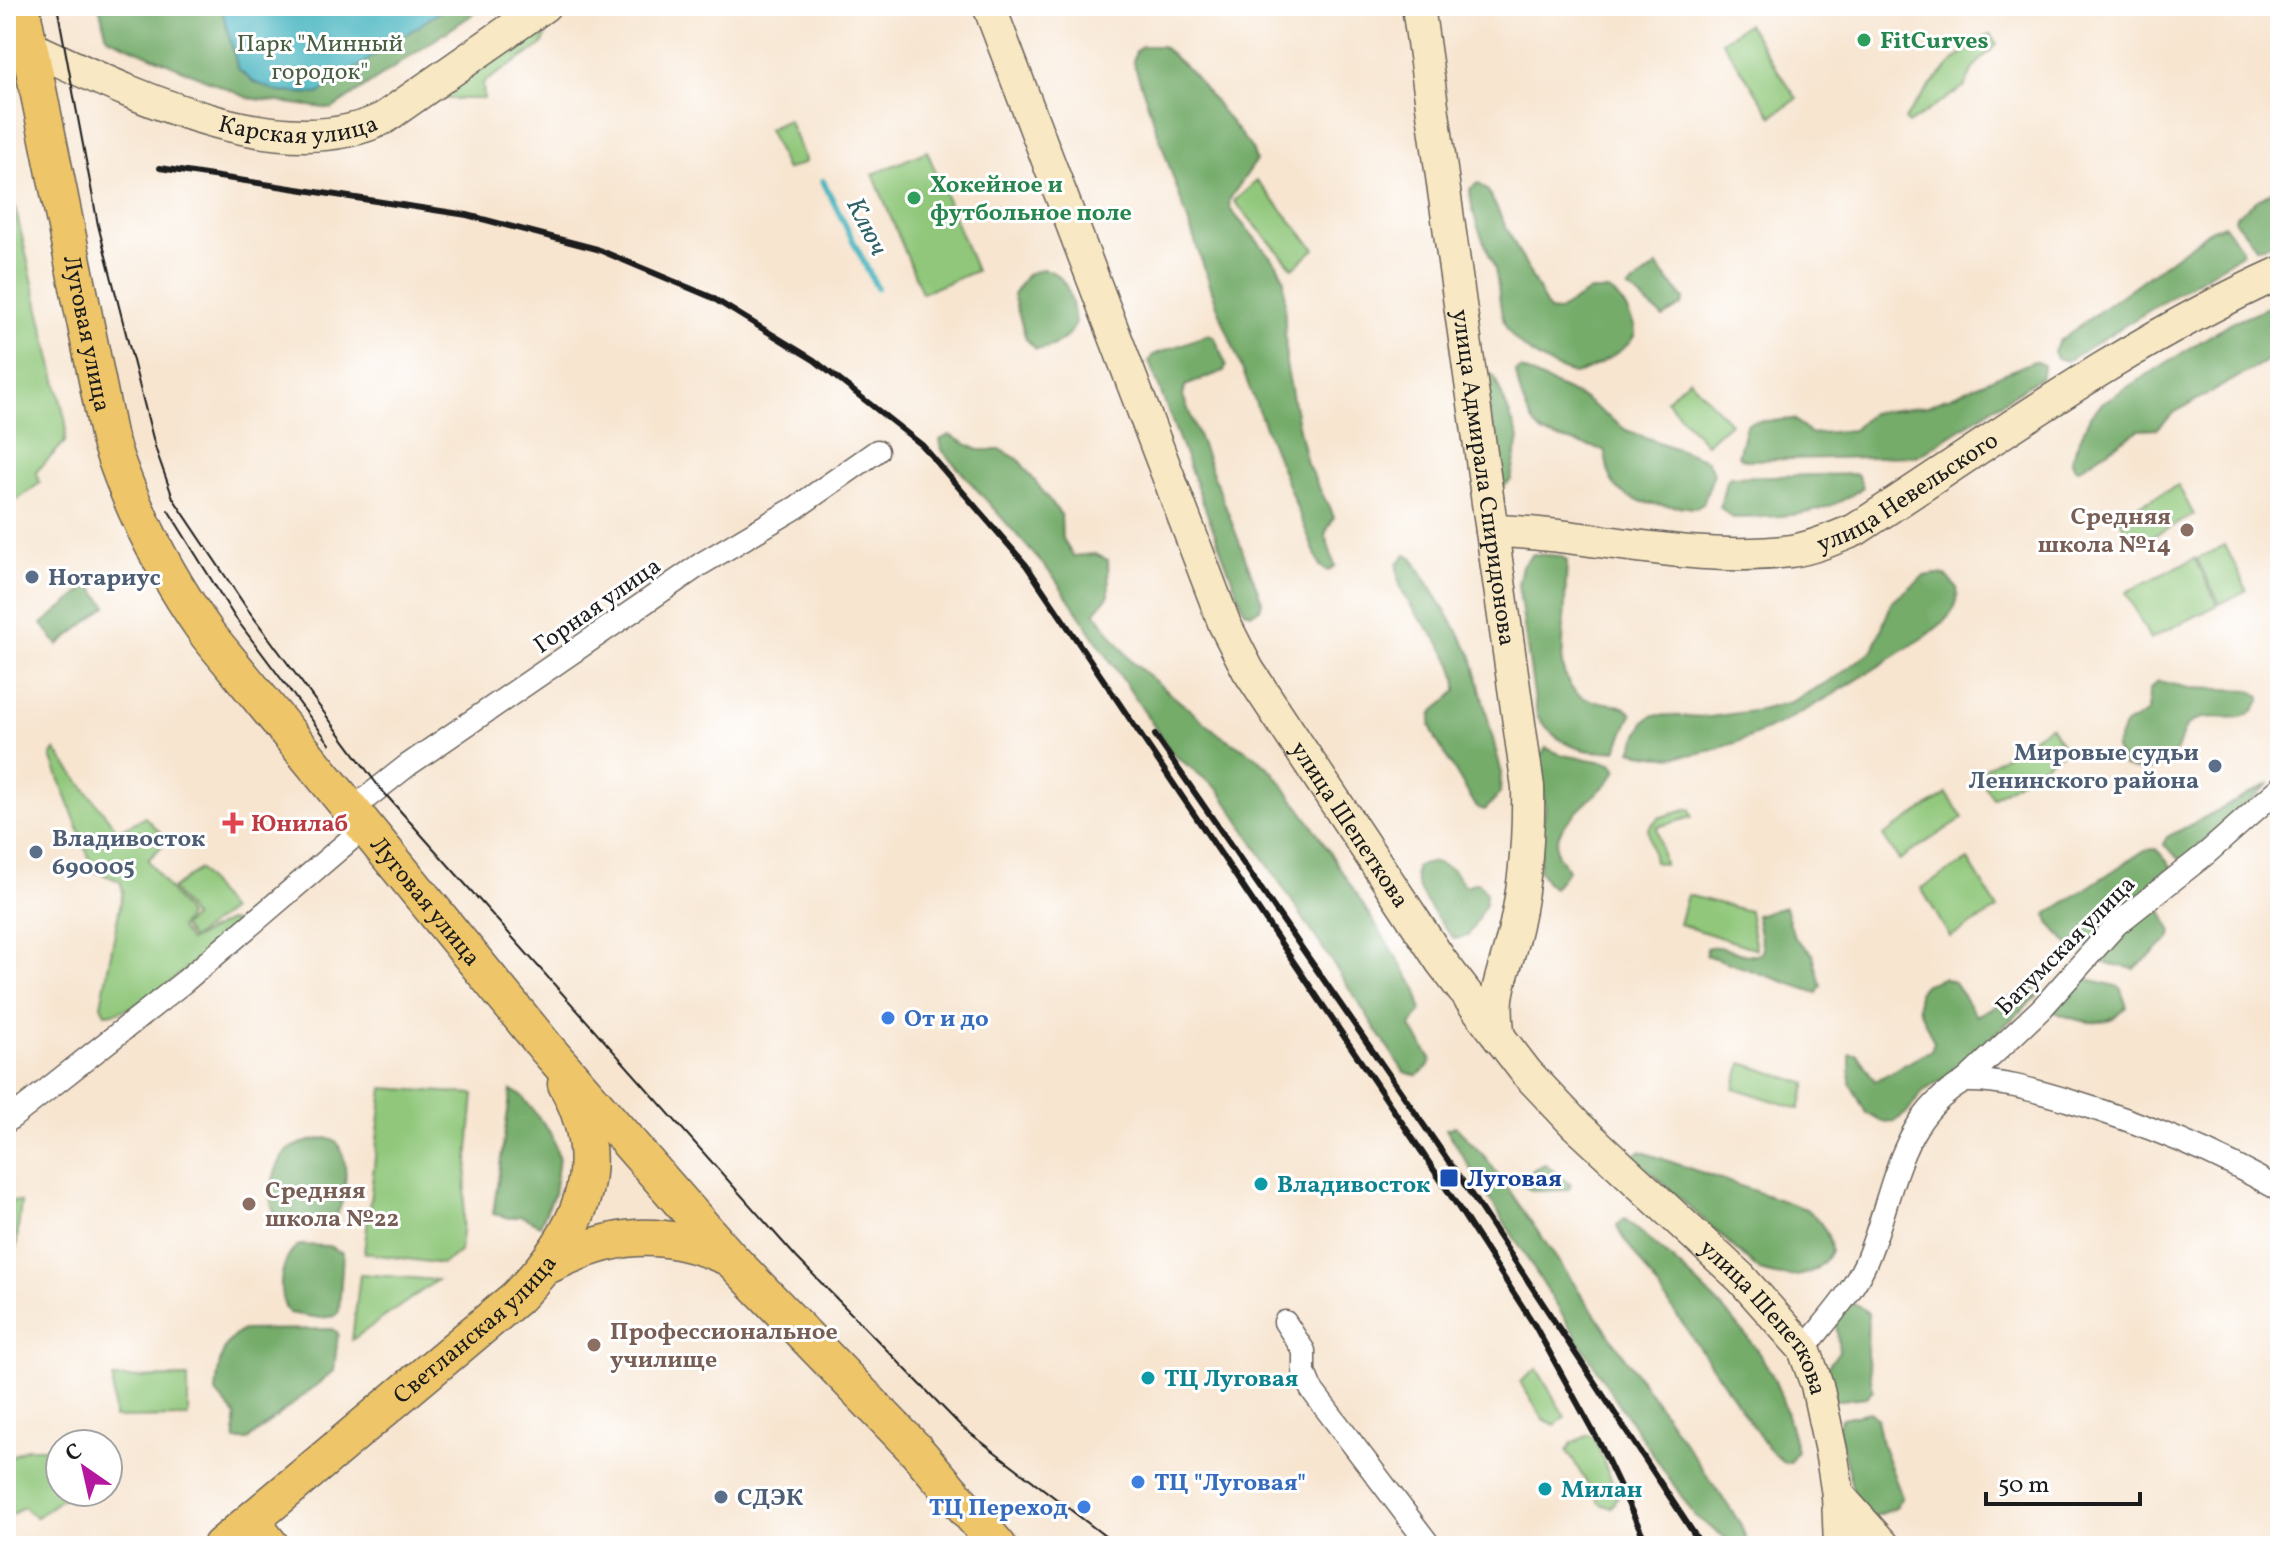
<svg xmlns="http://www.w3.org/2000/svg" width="2286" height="1552" viewBox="0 0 2286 1552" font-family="Vollkorn,serif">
<rect width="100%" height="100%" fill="#fff"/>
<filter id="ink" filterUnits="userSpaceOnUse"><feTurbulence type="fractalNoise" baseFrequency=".0125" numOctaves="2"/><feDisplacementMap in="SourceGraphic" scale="16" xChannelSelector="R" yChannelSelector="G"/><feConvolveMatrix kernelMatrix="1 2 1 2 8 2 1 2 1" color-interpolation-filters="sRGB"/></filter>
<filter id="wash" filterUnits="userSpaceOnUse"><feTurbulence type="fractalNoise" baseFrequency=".006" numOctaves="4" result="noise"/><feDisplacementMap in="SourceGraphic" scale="32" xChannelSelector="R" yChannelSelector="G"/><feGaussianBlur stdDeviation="1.8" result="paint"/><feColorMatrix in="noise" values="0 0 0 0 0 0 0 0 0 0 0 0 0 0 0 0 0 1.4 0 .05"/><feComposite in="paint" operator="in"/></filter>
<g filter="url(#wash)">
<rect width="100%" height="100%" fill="#f7e5d0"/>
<g fill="#90c77a" stroke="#56724b" stroke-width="2">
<polygon points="1747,24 1797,99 1772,116 1722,41"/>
<polygon points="537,26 546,35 543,44 483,83 484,99 443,99 441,93"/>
<path d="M1990,34L1997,44L1973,68L1965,86L1908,124L1905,120C1919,96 1965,44 1990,34Z"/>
<polygon points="788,120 806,162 786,170 768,129"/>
<polygon points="927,151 976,271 922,293 873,174"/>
<polygon points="6,169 66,423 65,442 36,472 40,483 6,508"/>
<polygon points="1257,181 1315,249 1293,268 1234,201"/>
<polygon points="1689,379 1730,423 1706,444 1666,400"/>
<polygon points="2178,485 2194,515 2134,546 2118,516"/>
<polygon points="2225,545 2247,590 2220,604 2197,559"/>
<polygon points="2195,558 2218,605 2150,639 2126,592"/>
<polygon points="2050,726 2066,750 1993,798 1977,774"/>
<path d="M55,750L118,831L145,817L163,835L161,847L148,860L186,912L188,916L180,928L189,941L228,921L234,922L230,932C199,957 146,1012 105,1014L101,1005L123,891L120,881L94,871L51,756Z"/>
<polygon points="1947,794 1963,818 1899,860 1883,836"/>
<polygon points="1690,809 1692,817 1657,827 1664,864 1654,862 1648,829 1658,818"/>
<polygon points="1968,860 1998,909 1950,937 1921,888"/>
<polygon points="199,869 230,911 191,939 182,926 193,917 172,889"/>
<polygon points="1687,895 1749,911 1756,949 1679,924"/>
<polygon points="1742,1063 1807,1084 1799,1109 1734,1088"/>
<polygon points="383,1088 474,1094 460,1252 442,1264 364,1253"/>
<polygon points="6,1200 21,1202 15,1259 6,1259"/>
<polygon points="360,1274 361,1274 437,1280 352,1340"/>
<polygon points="1537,1369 1565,1417 1555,1425 1543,1419 1520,1382"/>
<polygon points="188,1377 188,1417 114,1418 113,1378"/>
<polygon points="1589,1435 1594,1439 1618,1496 1612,1508 1600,1504 1567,1451 1572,1443"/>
<polygon points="27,1448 60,1448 60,1492 71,1492 36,1518 23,1507 6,1519 6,1459"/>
</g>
<g fill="#74ac6a" stroke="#486443" stroke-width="2">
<polygon points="99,6 221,6 238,69 254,82 278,92 317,94 448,6 485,6 332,109 248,98 107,37"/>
<polygon points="1142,46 1162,46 1193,74 1252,149 1256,161 1229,200 1230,209 1277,264 1284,279 1286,364 1298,425 1307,464 1334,517 1325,534 1335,566 1328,571 1320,566 1219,311 1133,61 1136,51"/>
<path d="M1478,183L1488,191L1549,311L1557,312L1590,291H1608C1616,294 1621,301 1626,309C1629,315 1636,325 1635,333C1633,347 1587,373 1573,374C1549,366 1513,347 1504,322C1498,305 1500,284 1494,267C1484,240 1471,218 1470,189Z"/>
<polygon points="2280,185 2280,241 2257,248 2235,221 2236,215"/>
<polygon points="2224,225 2242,249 2241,254 2067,361 2057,358 2054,352 2059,341 2212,229"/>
<polygon points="1657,266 1684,299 1682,305 1663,317 1628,288"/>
<path d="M1042,269C1069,273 1073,302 1075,325C1067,340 1053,349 1036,349L1026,339L1013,295L1027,274Z"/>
<polygon points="2280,302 2280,354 2175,412 2157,429 2139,430 2079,469 2075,468 2071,459 2090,416 2102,403 2232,322"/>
<polygon points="1209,334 1215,338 1226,365 1224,371 1185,386 1183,396 1262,601 1260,609 1251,613 1244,610 1149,361 1153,355"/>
<polygon points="2034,361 2044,365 2041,377 1918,456 1745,460 1738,456 1746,425 1750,422 1794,419 1810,434 1853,430 1871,413 1927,406"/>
<path d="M1521,369L1583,398L1626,430L1707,460L1714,473L1703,504L1696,508C1671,505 1626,508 1612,481C1607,472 1607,459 1604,450L1543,434C1527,419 1519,393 1516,372Z"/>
<polygon points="1487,371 1494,376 1519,438 1511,480 1503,487 1483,373"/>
<polygon points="949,435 978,450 1001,450 1018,459 1061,515 1062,538 1073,556 1095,554 1108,560 1109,595 1095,612 1131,661 1220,735 1256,756 1274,773 1313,826 1417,990 1421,1010 1411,1027 1431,1059 1429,1066 1417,1076 1404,1072 1219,790 1172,753 1054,577 942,450 940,440"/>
<path d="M1857,474L1863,487C1824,518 1780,517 1732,518L1720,507L1726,481L1730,477Z"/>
<path d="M1406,554L1412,557L1471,653L1501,770L1500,793L1485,810L1477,808L1437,741L1430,725L1432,713L1457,691C1460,642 1394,612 1397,564Z"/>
<path d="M1533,554L1561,556L1567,561L1562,664C1572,718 1614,692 1632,714L1616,750C1583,756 1554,743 1537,715L1518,584L1522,566Z"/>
<path d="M1936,574L1945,575L1957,588C1961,612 1941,624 1925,637C1853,680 1718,782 1631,751L1644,722L1654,715L1710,717L1760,710L1791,702L1833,679L1873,650L1892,602L1924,576Z"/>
<polygon points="90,585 107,606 58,645 42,624"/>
<path d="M2158,681L2190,688L2250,690L2261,698C2248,733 2214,707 2191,723C2180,730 2182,740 2177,750C2164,771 2144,775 2124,766L2115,749L2124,726L2148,712L2149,690Z"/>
<path d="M1546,748L1562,755L1611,763L1617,769C1608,793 1545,824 1558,855C1560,861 1566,864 1568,870L1554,888L1548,884L1539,870L1545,806L1539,757Z"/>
<polygon points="2270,783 2182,861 2163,844 2167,837"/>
<polygon points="2156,849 2172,867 2081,950 2074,950 2049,923 2047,914 2145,850"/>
<path d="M1435,862L1453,870L1465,886L1478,882L1486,892L1485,905L1468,936L1455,939L1451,936C1440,919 1408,887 1417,866Z"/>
<polygon points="2159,904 2172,932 2170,939 2134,969 2101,962 2099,958 2122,929"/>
<path d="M1785,907L1794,937L1813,954L1821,986L1817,993L1706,955V948C1724,942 1742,960 1760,954L1763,950L1756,915Z"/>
<polygon points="1943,978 1954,982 1976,1016 2029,988 2035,989 2037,996 1959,1068 1921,1093 1908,1112 1895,1121 1882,1122 1866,1113 1850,1083 1850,1054 1857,1054 1875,1081 1931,1050 1934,1042 1918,1007 1918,992 1925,984"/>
<path d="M2084,978L2120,987L2127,1007C2105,1031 2082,1022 2054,1012Z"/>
<polygon points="511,1090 522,1096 552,1135 559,1158 554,1194 540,1225 521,1216 510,1218 493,1214"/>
<polygon points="1455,1126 1486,1158 1509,1190 1740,1523 1749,1546 1736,1546 1695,1516 1616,1400 1449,1134 1446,1129"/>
<path d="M326,1138L336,1141C352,1161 347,1211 327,1227C289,1230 260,1221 274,1176C277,1167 282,1154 290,1149C301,1142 314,1140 326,1138Z"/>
<path d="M1640,1151L1806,1209C1820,1219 1830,1234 1831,1251C1816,1280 1787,1280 1760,1271L1633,1156Z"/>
<polygon points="1545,1164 1571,1185 1568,1190 1533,1191 1522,1185 1534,1169"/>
<path d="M1625,1219C1674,1260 1743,1319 1772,1375C1784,1399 1790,1426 1797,1451L1790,1463H1784L1768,1448L1619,1231L1617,1225Z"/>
<path d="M299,1245L329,1246L343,1253L339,1311L335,1316L320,1318L289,1313C275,1294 280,1259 299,1245Z"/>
<polygon points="1856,1304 1868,1313 1867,1354 1873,1390 1866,1397 1833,1401 1824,1372 1839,1351 1836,1323 1848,1305"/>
<path d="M332,1329L338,1333L334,1371L248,1440H235V1415L216,1393C218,1369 219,1343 243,1330Z"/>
<polygon points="1870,1412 1877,1418 1882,1444 1902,1497 1896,1508 1873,1517 1855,1499 1837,1426 1842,1418"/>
</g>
<polygon fill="#45b4bf" stroke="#30686e" stroke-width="2" points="221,6 448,6 318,94 278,92 254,82 238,69"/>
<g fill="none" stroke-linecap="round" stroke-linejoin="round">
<polyline stroke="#45b4bf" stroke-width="6" points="823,181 877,288"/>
</g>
</g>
<g filter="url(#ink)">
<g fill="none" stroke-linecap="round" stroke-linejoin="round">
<defs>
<g id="minor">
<polyline points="351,810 408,765 701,564 797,507 877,451"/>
<polyline points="1965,1081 2042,1008 2117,924 2207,853 2280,788"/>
<polyline points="6,1122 185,981 365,827"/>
<polyline points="1285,1322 1304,1351 1304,1372 1311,1389 1430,1546"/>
<path d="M1804,1349C1825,1322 1851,1295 1865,1264C1894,1199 1895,1119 1965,1081C2001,1080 2033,1090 2067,1100C2143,1123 2211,1150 2280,1190"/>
</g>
<g id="secondary">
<path id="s1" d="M989,6L1225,625L1248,670L1441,961L1526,1072L1575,1124L1741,1278L1804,1349L1817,1385L1831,1451L1838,1495L1840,1546"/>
<path id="s2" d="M1418,6L1528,787C1529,838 1525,891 1512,941C1501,984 1492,990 1499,1038"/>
<path id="s3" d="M30,47C126,91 281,170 384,118L544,6"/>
<path id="s4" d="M1492,531C1591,533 1691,564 1791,551C1813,548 1835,538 1855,530C1993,440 2129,341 2280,273"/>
<polyline points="1838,1495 1884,1546"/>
</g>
<g id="primary">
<path id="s5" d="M21,6L109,439C132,511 164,573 208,635L547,1049L730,1258L914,1448L998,1546"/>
<path d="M549,1265C613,1233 659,1228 725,1256"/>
<polyline points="251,1521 271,1546"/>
<path id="s6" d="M221,1546L516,1298C578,1235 613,1168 566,1084"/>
</g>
</defs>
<use href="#minor" stroke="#69625b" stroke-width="25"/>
<use href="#secondary" stroke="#69625b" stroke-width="35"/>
<use href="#primary" stroke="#69625b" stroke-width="39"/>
<use href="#minor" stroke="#fff" stroke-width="22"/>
<use href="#secondary" stroke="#f8e8c3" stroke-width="32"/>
<use href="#primary" stroke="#eec569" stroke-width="36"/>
<g stroke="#1c1c1c" stroke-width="2">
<polyline points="57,6 98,225 156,450 173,498 246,607 379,787 797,1258 962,1427 1118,1546"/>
<polyline points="168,510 234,616 330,744"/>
</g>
<g stroke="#1c1c1c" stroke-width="6">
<polyline points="160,168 467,215 597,249 711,297 814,360 922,445 1026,565 1442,1182 1535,1326 1600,1444 1648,1546"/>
<polyline points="1155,735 1465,1185 1702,1546"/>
</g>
</g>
</g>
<g fill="#2e9e5b" stroke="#fff" stroke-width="3">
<circle cx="1864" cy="40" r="8"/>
<circle cx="914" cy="198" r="8"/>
</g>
<g fill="#8d6e63" stroke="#fff" stroke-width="3">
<circle cx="2187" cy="530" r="8"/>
<circle cx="249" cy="1204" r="8"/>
<circle cx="594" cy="1345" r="8"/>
</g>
<g fill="#5c6f8a" stroke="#fff" stroke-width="3">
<circle cx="32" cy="577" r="8"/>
<circle cx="2215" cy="766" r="8"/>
<circle cx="36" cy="852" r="8"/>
<circle cx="721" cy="1497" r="8"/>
</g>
<path fill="#e0444e" stroke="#fff" stroke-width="3" d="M229 811h8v8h8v8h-8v8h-8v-8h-8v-8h8z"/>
<g fill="#3f7fe0" stroke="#fff" stroke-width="3">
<circle cx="888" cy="1018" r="8"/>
<circle cx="1138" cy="1482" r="8"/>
<circle cx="1084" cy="1507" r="8"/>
</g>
<rect fill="#1a4fb4" stroke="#fff" stroke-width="3" x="1439" y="1168" width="20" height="20" rx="4"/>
<g fill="#0f9aa8" stroke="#fff" stroke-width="3">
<circle cx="1261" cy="1184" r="8"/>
<circle cx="1148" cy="1378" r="8"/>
<circle cx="1545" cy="1489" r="8"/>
</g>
<g text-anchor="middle" stroke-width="6" stroke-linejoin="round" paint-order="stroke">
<g font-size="24" font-weight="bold" fill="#27864d" stroke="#fff" text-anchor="start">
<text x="1880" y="48">FitCurves</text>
<text x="930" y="192">Хокейное и<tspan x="930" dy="28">футбольное поле</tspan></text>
</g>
<g font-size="24" fill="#4a6042" stroke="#fff">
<text x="320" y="51">Парк "Минный<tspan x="320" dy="28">городок"</tspan></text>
</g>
<g font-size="24" fill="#1c1c1c" stroke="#fff">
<text dy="8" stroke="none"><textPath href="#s3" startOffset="284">Карская улица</textPath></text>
<text dy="8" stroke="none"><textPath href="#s5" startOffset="334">Луговая улица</textPath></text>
<text dy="8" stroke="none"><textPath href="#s2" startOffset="476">улица Адмирала Спиридонова</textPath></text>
<text dy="8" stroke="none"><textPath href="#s4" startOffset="432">улица Невельского</textPath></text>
<text transform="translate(597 605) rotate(-35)" y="8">Горная улица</text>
<text dy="8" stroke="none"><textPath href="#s1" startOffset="898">улица Шепеткова</textPath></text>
<text dy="8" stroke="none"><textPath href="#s5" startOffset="1006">Луговая улица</textPath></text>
<text transform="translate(2065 945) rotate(-45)" y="8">Батумская улица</text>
<text dy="8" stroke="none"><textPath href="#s1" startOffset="1546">улица Шепеткова</textPath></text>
<text dy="8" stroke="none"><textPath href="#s6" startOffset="334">Светланская улица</textPath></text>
</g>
<g font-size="24" font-weight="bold" fill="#785e54" stroke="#fff" text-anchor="start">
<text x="2171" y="524" text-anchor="end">Средняя<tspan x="2171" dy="28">школа №14</tspan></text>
<text x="265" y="1198">Средняя<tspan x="265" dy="28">школа №22</tspan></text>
<text x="610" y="1339">Профессиональное<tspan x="610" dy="28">училище</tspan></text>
</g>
<g font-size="24" font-weight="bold" fill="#4e5e75" stroke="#fff" text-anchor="start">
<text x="48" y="585">Нотариус</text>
<text x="2199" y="760" text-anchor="end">Мировые судьи<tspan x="2199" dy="28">Ленинского района</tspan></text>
<text x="52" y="846">Владивосток<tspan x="52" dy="28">690005</tspan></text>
<text x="737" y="1505">СДЭК</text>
</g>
<g font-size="24" font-weight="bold" fill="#be3a42" stroke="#fff" text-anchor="start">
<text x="251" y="831">Юнилаб</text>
</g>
<g font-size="24" font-weight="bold" fill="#366cbe" stroke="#fff" text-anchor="start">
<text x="904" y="1026">От и до</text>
<text x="1154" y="1490">ТЦ "Луговая"</text>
<text x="1068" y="1515" text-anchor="end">ТЦ Переход</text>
</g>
<g font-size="24" font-weight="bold" fill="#164399" stroke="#fff" text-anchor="start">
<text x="1467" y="1186">Луговая</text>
</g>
<g font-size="24" font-weight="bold" fill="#0d838f" stroke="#fff" text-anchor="start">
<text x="1277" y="1192">Владивосток</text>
<text x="1164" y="1386">ТЦ Луговая</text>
<text x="1561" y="1497">Милан</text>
</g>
<g font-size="26" font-style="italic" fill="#2e6065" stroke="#fff">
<text transform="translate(868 226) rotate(63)" y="9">Ключ</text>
</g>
</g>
<rect width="2286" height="1552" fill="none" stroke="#fff" stroke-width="32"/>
<g transform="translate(84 1468) rotate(326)"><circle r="38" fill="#ffffff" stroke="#a4a4a4" stroke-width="2"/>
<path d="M0-6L14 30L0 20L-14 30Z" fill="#b5179e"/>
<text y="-12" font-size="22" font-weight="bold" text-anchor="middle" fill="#1c1c1c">С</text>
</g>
<path d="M1986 1492v12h154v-12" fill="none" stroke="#1c1c1c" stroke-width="4"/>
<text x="1998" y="1492" font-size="24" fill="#1c1c1c" stroke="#ffffff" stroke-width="6" paint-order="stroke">50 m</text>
</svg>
